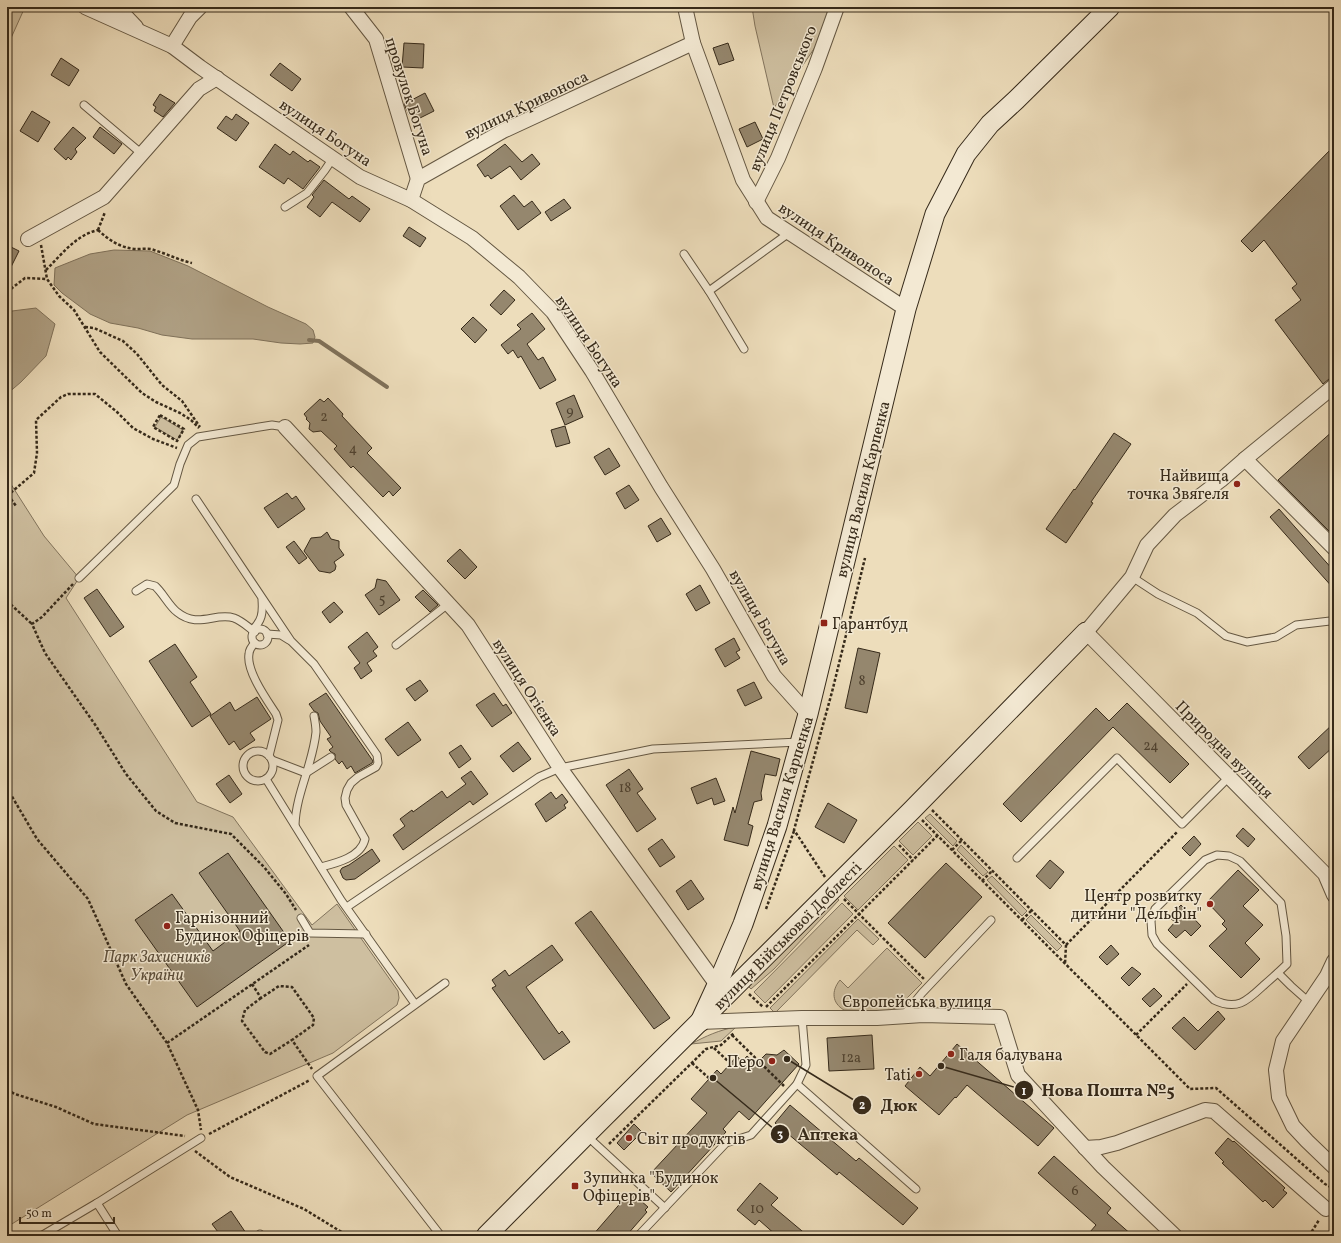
<svg xmlns="http://www.w3.org/2000/svg" width="1341" height="1243" viewBox="0 0 1341 1243" font-family="Vollkorn,serif">
<rect width="100%" height="100%" fill="#edddbb"/>
<filter id="stains"><feTurbulence type="fractalNoise" baseFrequency=".005" numOctaves="4"/><feColorMatrix values="0 0 0 0 .2 0 0 0 0 .09 0 0 0 0 .02 0 0 0 .5 -.17"/></filter>
<radialGradient id="worn" r=".72"><stop offset=".6" stop-color="#630" stop-opacity="0"/><stop offset="1" stop-color="#630" stop-opacity=".3"/></radialGradient>
<g fill="#cebfa0" stroke="#82745d">
<polygon points="7,7 25,7 7,47"/>
<polygon points="752,7 835,7 830,25 774,108 755,26"/>
<polygon points="161,417 183,430 177,440 155,427"/>
<polygon points="7,478 44,536 79,578 66,598 197,802 233,817 312,925 337,904 398,991 399,998 397,1005 333,1053 187,1115 7,1227"/>
<polygon points="930,814 957,841 953,846 925,818"/>
<polygon points="918,822 932,836 913,855 899,841"/>
<polygon points="961,845 988,872 983,876 957,850"/>
<polygon points="894,846 908,860 858,910 844,896"/>
<polygon points="992,876 1027,911 1022,916 987,880"/>
<polygon points="836,897 839,900 774,969 751,989 748,986"/>
<polygon points="842,903 853,914 765,1003 754,992"/>
<polygon points="1031,915 1062,946 1057,951 1026,920"/>
<polygon points="858,919 879,939 873,945 857,930 775,1013 770,1008"/>
<path d="M887,948L922,983L898,1007L889,1011L844,1010C832,1003 831,991 840,980L848,988Z"/>
<path d="M736,1027L721,1041L691,1044C706,1036 719,1030 736,1027Z"/>
</g>
<g fill="#afa084" stroke="#7f715a">
<polygon points="114,250 150,251 188,266 268,307 306,324 313,330 315,337 313,343 300,344 281,343 253,339 192,339 162,335 138,328 110,323 90,314 62,293 54,285 55,268 90,254"/>
<polygon points="36,308 55,324 46,356 21,382 7,394 7,317 12,311"/>
</g>
<g fill="none" stroke-linecap="round" stroke-linejoin="round">
<polyline stroke="#7f715a" stroke-width="4" points="309,340 319,341 387,387"/>
</g>
<g fill="#95876e" stroke="#362a1a">
<polygon points="404,43 424,44 423,68 402,67"/>
<polygon points="728,43 734,60 719,65 713,48"/>
<polygon points="61,58 79,70 69,86 51,75"/>
<polygon points="280,63 301,79 292,91 270,75"/>
<polygon points="425,93 434,111 418,119 414,112 409,115 404,104"/>
<polygon points="160,94 175,103 163,117 154,111 156,107 153,105"/>
<polygon points="32,111 50,122 38,142 20,131"/>
<polygon points="236,114 249,123 236,141 217,128 226,116 232,120"/>
<polygon points="755,122 763,139 747,147 739,129"/>
<polygon points="73,127 86,138 75,149 77,152 71,160 68,157 66,160 54,149"/>
<polygon points="100,127 122,144 114,154 93,137"/>
<polygon points="275,144 290,155 293,151 308,162 310,160 320,167 303,189 288,178 284,184 259,167"/>
<polygon points="505,144 522,162 532,154 540,164 521,180 510,166 491,179 488,175 485,177 477,165"/>
<polygon points="1334,146 1334,378 1329,379 1323,384 1275,320 1301,300 1292,288 1297,284 1264,240 1252,252 1241,241"/>
<polygon points="324,180 349,199 352,196 370,209 360,222 332,202 320,217 307,207 314,197 312,195"/>
<polygon points="514,195 524,207 532,201 541,213 518,230 500,206"/>
<polygon points="564,199 571,208 551,221 545,212"/>
<polygon points="409,227 426,238 420,247 403,236"/>
<polygon points="7,245 19,251 7,275"/>
<polygon points="504,290 515,300 501,315 490,305"/>
<polygon points="532,313 545,329 527,344 538,360 543,357 556,380 540,389 521,356 518,358 513,350 508,354 501,345 521,329 517,325"/>
<polygon points="473,317 487,330 475,343 461,329"/>
<polygon points="574,395 583,417 565,425 556,403"/>
<polygon points="328,398 343,414 342,416 372,448 367,453 401,488 393,496 389,491 383,497 353,466 351,468 334,449 337,446 321,431 313,432 309,429 310,423 306,419 307,418 304,414 320,399 324,402"/>
<polygon points="565,426 570,443 556,447 551,430"/>
<polygon points="1334,430 1334,536 1278,480"/>
<polygon points="1114,433 1131,444 1091,502 1093,503 1066,543 1046,529 1074,489 1075,490"/>
<polygon points="609,448 620,466 605,475 594,457"/>
<polygon points="629,485 639,500 625,509 616,493"/>
<polygon points="287,493 292,499 296,496 305,509 278,528 264,508"/>
<polygon points="1279,509 1334,571 1334,589 1270,517"/>
<polygon points="661,518 671,534 657,542 648,526"/>
<polygon points="327,532 331,539 339,541 339,548 344,555 334,562 336,566 335,570 330,573 319,571 304,551 311,538 321,537"/>
<polygon points="294,541 307,558 299,564 286,547"/>
<polygon points="460,549 477,567 465,579 447,561"/>
<polygon points="377,579 386,581 400,600 379,615 365,595 375,588"/>
<polygon points="700,585 710,603 696,611 686,594"/>
<polygon points="97,589 124,627 110,637 84,598"/>
<polygon points="423,590 438,605 430,612 415,597"/>
<polygon points="334,602 343,612 330,623 322,612"/>
<polygon points="367,632 378,647 373,651 377,656 367,663 372,671 361,679 354,668 360,663 348,647"/>
<polygon points="734,638 740,650 736,652 740,658 725,667 715,649"/>
<polygon points="175,644 197,677 190,682 211,714 192,727 149,661"/>
<polygon points="858,648 880,653 867,713 845,708"/>
<polygon points="420,680 428,691 415,701 406,689"/>
<polygon points="754,682 762,698 745,706 737,690"/>
<polygon points="326,693 373,761 372,763 355,773 351,766 347,769 342,761 339,764 335,759 335,754 331,752 329,750 333,747 327,739 331,737 320,721 318,713 314,711 309,704"/>
<polygon points="494,693 503,706 506,704 512,713 492,727 476,705"/>
<polygon points="257,697 271,719 250,733 255,740 240,750 234,741 229,745 210,716 230,702 235,711"/>
<polygon points="1127,703 1189,764 1170,783 1113,727 1021,822 1003,804 1096,708 1109,721"/>
<polygon points="408,722 421,740 398,756 385,739"/>
<polygon points="1334,723 1334,746 1309,769 1298,757"/>
<polygon points="518,742 531,759 513,772 500,756"/>
<polygon points="461,745 471,759 459,768 449,753"/>
<polygon points="751,751 780,759 776,776 765,774 761,793 762,800 754,802 748,824 753,826 748,846 724,840 733,807 735,813"/>
<polygon points="629,769 643,789 637,793 656,819 637,832 606,785"/>
<polygon points="471,771 488,794 473,805 470,801 403,850 393,835 405,826 400,819 412,810 413,812 442,791 447,798 466,784 461,778"/>
<polygon points="229,775 242,794 230,803 216,784"/>
<polygon points="716,778 725,801 714,805 712,798 697,804 691,788"/>
<polygon points="551,792 556,799 562,794 568,802 564,805 566,808 546,822 535,804"/>
<polygon points="828,803 857,820 844,843 815,827"/>
<polygon points="1243,828 1255,839 1248,847 1236,836"/>
<polygon points="1194,836 1201,844 1190,856 1182,848"/>
<polygon points="662,839 675,857 660,867 648,849"/>
<polygon points="372,849 380,861 355,879 346,880 343,878 340,871 342,868 349,865"/>
<polygon points="228,853 290,941 197,1007 135,920 172,894 213,951 240,931 199,873"/>
<polygon points="1050,860 1064,872 1050,889 1036,876"/>
<polygon points="946,863 982,897 925,958 888,923"/>
<polygon points="1238,870 1259,890 1243,906 1263,925 1245,943 1260,959 1241,978 1209,946 1227,929 1222,924 1225,921 1207,902"/>
<polygon points="691,880 704,899 688,910 676,891"/>
<polygon points="1181,905 1201,926 1191,936 1185,930 1176,938 1168,930 1175,922 1169,917"/>
<polygon points="591,911 670,1018 654,1029 575,923"/>
<polygon points="552,945 563,960 526,987 559,1034 562,1031 570,1042 544,1060 492,988 496,986 492,980 505,970 509,976"/>
<polygon points="1111,945 1119,954 1107,965 1099,957"/>
<polygon points="1132,967 1141,974 1129,986 1121,978"/>
<polygon points="1154,988 1162,996 1150,1007 1142,999"/>
<polygon points="1218,1011 1225,1019 1195,1050 1172,1028 1184,1017 1198,1031"/>
<polygon points="872,1035 874,1069 829,1071 827,1038"/>
<polygon points="957,1044 1054,1128 1038,1146 967,1085 956,1098 955,1097 939,1115 905,1086 920,1067 930,1076"/>
<polygon points="784,1050 799,1064 749,1120 739,1111 723,1129 726,1132 671,1192 651,1173 707,1113 691,1099 717,1070 721,1074 737,1056 742,1062 747,1056 756,1064 766,1054 777,1055"/>
<polygon points="790,1105 856,1161 859,1158 918,1208 903,1225 839,1172 837,1175 775,1123"/>
<polygon points="634,1124 642,1132 624,1150 617,1143"/>
<polygon points="1228,1138 1233,1142 1234,1141 1285,1188 1283,1190 1287,1193 1273,1208 1265,1200 1263,1202 1222,1163 1224,1162 1215,1153"/>
<polygon points="1054,1156 1111,1208 1107,1213 1133,1236 1095,1236 1090,1232 1096,1225 1038,1173"/>
<polygon points="760,1183 778,1198 771,1205 808,1236 777,1236 759,1220 755,1225 737,1210"/>
<polygon points="632,1193 648,1207 645,1210 647,1212 626,1236 592,1236 624,1199 626,1200"/>
<polygon points="231,1211 248,1236 221,1236 212,1224"/>
</g>
<g fill="none" stroke-linecap="round" stroke-linejoin="round">
<defs>
<g id="lane">
<polyline points="84,105 142,154"/>
<polyline points="285,207 307,193 325,170 333,158"/>
<polyline points="684,254 709,291"/>
<polyline points="744,349 709,291 789,233"/>
<path d="M196,499L291,641L314,664L377,755L378,763L376,767L358,777L351,783L347,790L345,798L346,805L365,839C361,857 337,863 321,867"/>
<polyline points="1132,577 1158,594 1197,613 1226,636 1247,642 1276,637 1296,625 1330,621"/>
<polyline points="79,578 174,485 180,464 188,445 198,437 272,425 285,427"/>
<path d="M136,591L147,584L155,586C163,593 169,606 177,612C198,629 215,612 234,618C242,621 248,627 255,632"/>
<circle cx="260" cy="637" r="8"/>
<path d="M252,630C262,621 263,613 262,600"/>
<polyline points="267,634 281,635 289,640"/>
<path d="M255,643C252,646 249,650 249,654C246,671 267,700 276,714L278,720L269,756"/>
<polyline points="396,645 448,604"/>
<circle cx="258" cy="766" r="15"/>
<polyline points="272,760 306,773 331,757"/>
<polyline points="266,779 341,900 415,1004"/>
<path d="M295,825C296,793 313,764 316,732C316,727 315,721 314,716"/>
<path d="M1217,855L1229,856L1240,861L1281,903L1286,936L1287,964C1279,972 1271,979 1263,986C1247,1001 1237,1011 1214,1000L1157,944L1152,935L1151,921L1155,909L1205,860Z"/>
<polyline points="1017,858 1117,758 1182,824 1229,777"/>
<polyline points="347,907 539,777 560,768 653,749 799,742"/>
<polyline points="301,918 310,933 366,934"/>
<polyline points="1278,973 1291,986 1309,1002"/>
<polyline points="903,1016 922,993 991,920"/>
<polyline points="797,1084 916,1189"/>
<polyline points="587,1136 665,1208"/>
<polyline points="97,1203 118,1236"/>
<polyline points="41,1236 97,1203 201,1138"/>
<polyline points="258,1236 260,1234"/>
<polyline points="441,1236 317,1076 445,983"/>
<polyline points="638,1236 726,1143 751,1135 797,1084 806,1065 802,1018"/>
</g>
<g id="street">
<polyline points="85,7 172,46 200,67 360,177 411,200 472,238 519,277 553,312 592,371 661,487 713,569 774,676 808,714"/>
<polyline points="117,7 136,27"/>
<polyline points="351,7 376,39 418,179"/>
<polyline points="685,7 693,43 743,180 767,218 906,309"/>
<polyline points="172,46 190,17 200,7"/>
<polyline points="411,200 418,179 503,131 693,43"/>
<polyline points="756,202 778,158 815,68 837,7"/>
<polyline points="28,239 104,197 199,89 217,78"/>
<polyline points="1334,386 1245,459 1221,480 1175,515 1147,545 1132,577 1086,632 1325,874 1334,895"/>
<polyline points="285,427 468,625 560,768 717,985"/>
<polyline points="1245,459 1334,548"/>
<polyline points="1334,961 1327,976 1283,1041 1276,1070 1279,1097 1293,1126 1307,1141 1334,1167"/>
<polyline points="700,1022 802,1018 877,1018 923,1015 1000,1017 1018,1075 1103,1167 1175,1236"/>
<polyline points="1085,1148 1101,1147 1117,1143 1205,1110 1214,1111 1326,1209"/>
</g>
<g id="secondary">
<polyline points="700,1022 717,985 743,924 777,826 808,714 906,309 935,214 966,154 990,124 1016,100 1110,7"/>
<polyline points="486,1236 586,1135 912,810 1086,632"/>
</g>
</defs>
<use href="#lane" stroke="#645742" stroke-width="9"/>
<use href="#street" stroke="#645742" stroke-width="16"/>
<use href="#secondary" stroke="#362a1a" stroke-width="21"/>
<g stroke="#362a1a" stroke-width="2.5" stroke-dasharray="3 2" stroke-linecap="butt">
<path d="M98,230C109,240 120,248 136,249C142,249 149,248 154,250C167,254 179,260 192,263"/>
<polyline points="98,230 105,212"/>
<polyline points="41,245 47,279 59,296 74,310 100,352 142,393 156,402 180,413 191,420 199,428"/>
<path d="M46,270C62,254 76,235 98,230"/>
<polyline points="7,292 25,278 47,279"/>
<polyline points="85,327 94,328 123,341 137,354 162,385 182,401 200,427"/>
<polygon points="160,415 184,429 177,441 153,427"/>
<polyline points="8,495 16,506"/>
<polyline points="7,496 34,473 37,453 36,420 61,397 68,394 95,394 117,412 133,428 153,439 177,448"/>
<polyline points="73,584 42,617 32,624 45,653 96,726 126,774 156,811 175,823 231,834 264,867 286,894 296,910"/>
<polyline points="7,601 32,624"/>
<polyline points="7,788 37,839 88,899 126,984 167,1043 198,1110 201,1130"/>
<polyline points="932,810 1066,945 1065,964"/>
<polyline points="922,820 1190,1089 1216,1088 1325,1184 1334,1189"/>
<polyline points="899,845 913,860"/>
<polyline points="952,850 962,840"/>
<polyline points="825,877 794,830 832,692 865,558"/>
<polyline points="982,881 992,871"/>
<polyline points="844,899 924,979"/>
<polyline points="766,909 794,831"/>
<polyline points="1022,920 1032,910"/>
<polyline points="1066,945 1178,831"/>
<polyline points="252,984 261,998 279,986 292,987 314,1018 313,1025 292,1040 312,1069"/>
<polyline points="749,994 763,1007"/>
<polyline points="261,998 245,1010 242,1021 265,1052 270,1054 292,1040"/>
<polyline points="766,1007 937,836"/>
<polyline points="732,1035 784,1086"/>
<polyline points="1136,1035 1187,984"/>
<polyline points="167,1043 309,945"/>
<polyline points="714,1048 730,1063"/>
<polyline points="692,1063 710,1079"/>
<polyline points="7,1090 15,1094 56,1107 94,1124 185,1136"/>
<polyline points="209,1134 310,1080"/>
<polyline points="609,1144 706,1049 721,1045 734,1033"/>
<polyline points="195,1151 230,1177 304,1209 348,1236"/>
<polyline points="1309,1236 1319,1220"/>
</g>
<use href="#lane" stroke="#f3e9d3" stroke-width="7"/>
<use href="#street" stroke="#f3e9d3" stroke-width="14"/>
<use href="#secondary" stroke="#f3e9d3" stroke-width="19"/>
</g>
<g fill="#8f2418" stroke="#f3e9d3" stroke-width="1.5">
<circle cx="1237" cy="484" r="4"/>
<rect x="820" y="619" width="8" height="8" rx="2"/>
<circle cx="1210" cy="904" r="4"/>
<circle cx="167" cy="926" r="4"/>
<circle cx="951" cy="1054" r="4"/>
<circle cx="772" cy="1061" r="4"/>
<circle cx="919" cy="1074" r="4"/>
<circle cx="629" cy="1138" r="4"/>
<rect x="571" y="1182" width="8" height="8" rx="2"/>
</g>
<g text-anchor="middle" stroke-width="3" stroke-linejoin="round" paint-order="stroke">
<g font-size="14" fill="#4e412f">
<text x="570" y="415">9</text>
<text x="324" y="421">2</text>
<text x="353" y="453">4</text>
<text x="382" y="603">5</text>
<text x="862" y="685">8</text>
<text x="1151" y="750">24</text>
<text x="625" y="792">18</text>
<text x="851" y="1062">12а</text>
<text x="1075" y="1195">6</text>
<text x="757" y="1213">10</text>
</g>
<g font-size="16" fill="#362a1a" stroke="#f3e9d3">
<text transform="translate(410 96) rotate(72)" y="6">провулок Богуна</text>
<text transform="translate(782 98) rotate(-68)" y="6">вулиця Петровського</text>
<text transform="translate(526 104) rotate(-26)" y="6">вулиця Кривоноса</text>
<text transform="translate(326 132) rotate(34)" y="6">вулиця Богуна</text>
<text transform="translate(837 243) rotate(34)" y="6">вулиця Кривоноса</text>
<text transform="translate(590 341) rotate(56)" y="6">вулиця Богуна</text>
<text transform="translate(862 489) rotate(-76)" y="6">вулиця Василя Карпенка</text>
<text transform="translate(761 617) rotate(60)" y="6">вулиця Богуна</text>
<text transform="translate(528 687) rotate(57)" y="6">вулиця Огієнка</text>
<text transform="translate(1225 749) rotate(45)" y="6">Природна вулиця</text>
<text transform="translate(781 803) rotate(-73)" y="6">вулиця Василя Карпенка</text>
<text transform="translate(787 935) rotate(-45)" y="6">вулиця Військової Доблесті</text>
<text x="917" y="1007">Європейська вулиця</text>
</g>
<g font-size="16" fill="#362a1a" stroke="#f3e9d3" text-anchor="start">
<text x="1229" y="481" text-anchor="end">Найвища<tspan x="1229" dy="18">точка Звягеля</tspan></text>
<text x="832" y="629">Гарантбуд</text>
<text x="1202" y="901" text-anchor="end">Центр розвитку<tspan x="1202" dy="18">дитини "Дельфін"</tspan></text>
<text x="175" y="923">Гарнізонний<tspan x="175" dy="18">Будинок Офіцерів</tspan></text>
<text x="959" y="1060">Галя балувана</text>
<text x="764" y="1067" text-anchor="end">Перо</text>
<text x="911" y="1080" text-anchor="end">Tati</text>
<text x="637" y="1144">Світ продуктів</text>
<text x="583" y="1183">Зупинка "Будинок<tspan x="583" dy="18">Офіцерів"</tspan></text>
</g>
<g font-size="16" font-style="italic" fill="#5c4f3c" stroke="#f3e9d3">
<text x="157" y="962">Парк Захисників<tspan x="157" dy="18">України</tspan></text>
</g>
</g>
<path fill="none" stroke="#362a1a" stroke-width="1.5" d="M941 1066L1024 1090M787 1059L862 1105M713 1078L780 1134"/>
<g fill="#362a1a" stroke="#f3e9d3" stroke-width="1.5">
<circle cx="941" cy="1066" r="4"/>
<circle cx="787" cy="1059" r="4"/>
<circle cx="713" cy="1078" r="4"/>
<circle cx="1024" cy="1090" r="10"/>
<circle cx="862" cy="1105" r="10"/>
<circle cx="780" cy="1134" r="10"/>
</g>
<g font-size="12" text-anchor="middle" font-weight="bold" fill="#fff">
<text x="1024" y="1095">1</text>
<text x="862" y="1109">2</text>
<text x="780" y="1138">3</text>
</g>
<g font-size="17" text-anchor="middle" font-weight="bold" fill="#362a1a" stroke="#f3e9d3" stroke-width="3" stroke-linejoin="round" paint-order="stroke">
<text x="1108" y="1096">Нова Пошта №5</text>
<text x="899" y="1111">Дюк</text>
<text x="828" y="1140">Аптека</text>
</g>
<rect width="1341" height="1243" fill="none" stroke="#edddbb" stroke-width="24"/>
<rect x="8" y="8" width="1325" height="1227" fill="none" stroke="#362a1a" stroke-width="2"/>
<rect x="12" y="12" width="1317" height="1219" fill="none" stroke="#362a1a"/>
<path d="M20 1217v6h94v-6" fill="none" stroke="#362a1a" stroke-width="2"/>
<text x="26" y="1217" font-size="12" fill="#362a1a" stroke="#f3e9d3" stroke-width="3" paint-order="stroke">50 m</text>
<rect width="100%" height="100%" filter="url(#stains)"/>
<rect width="100%" height="100%" fill="url(#worn)"/>
</svg>
